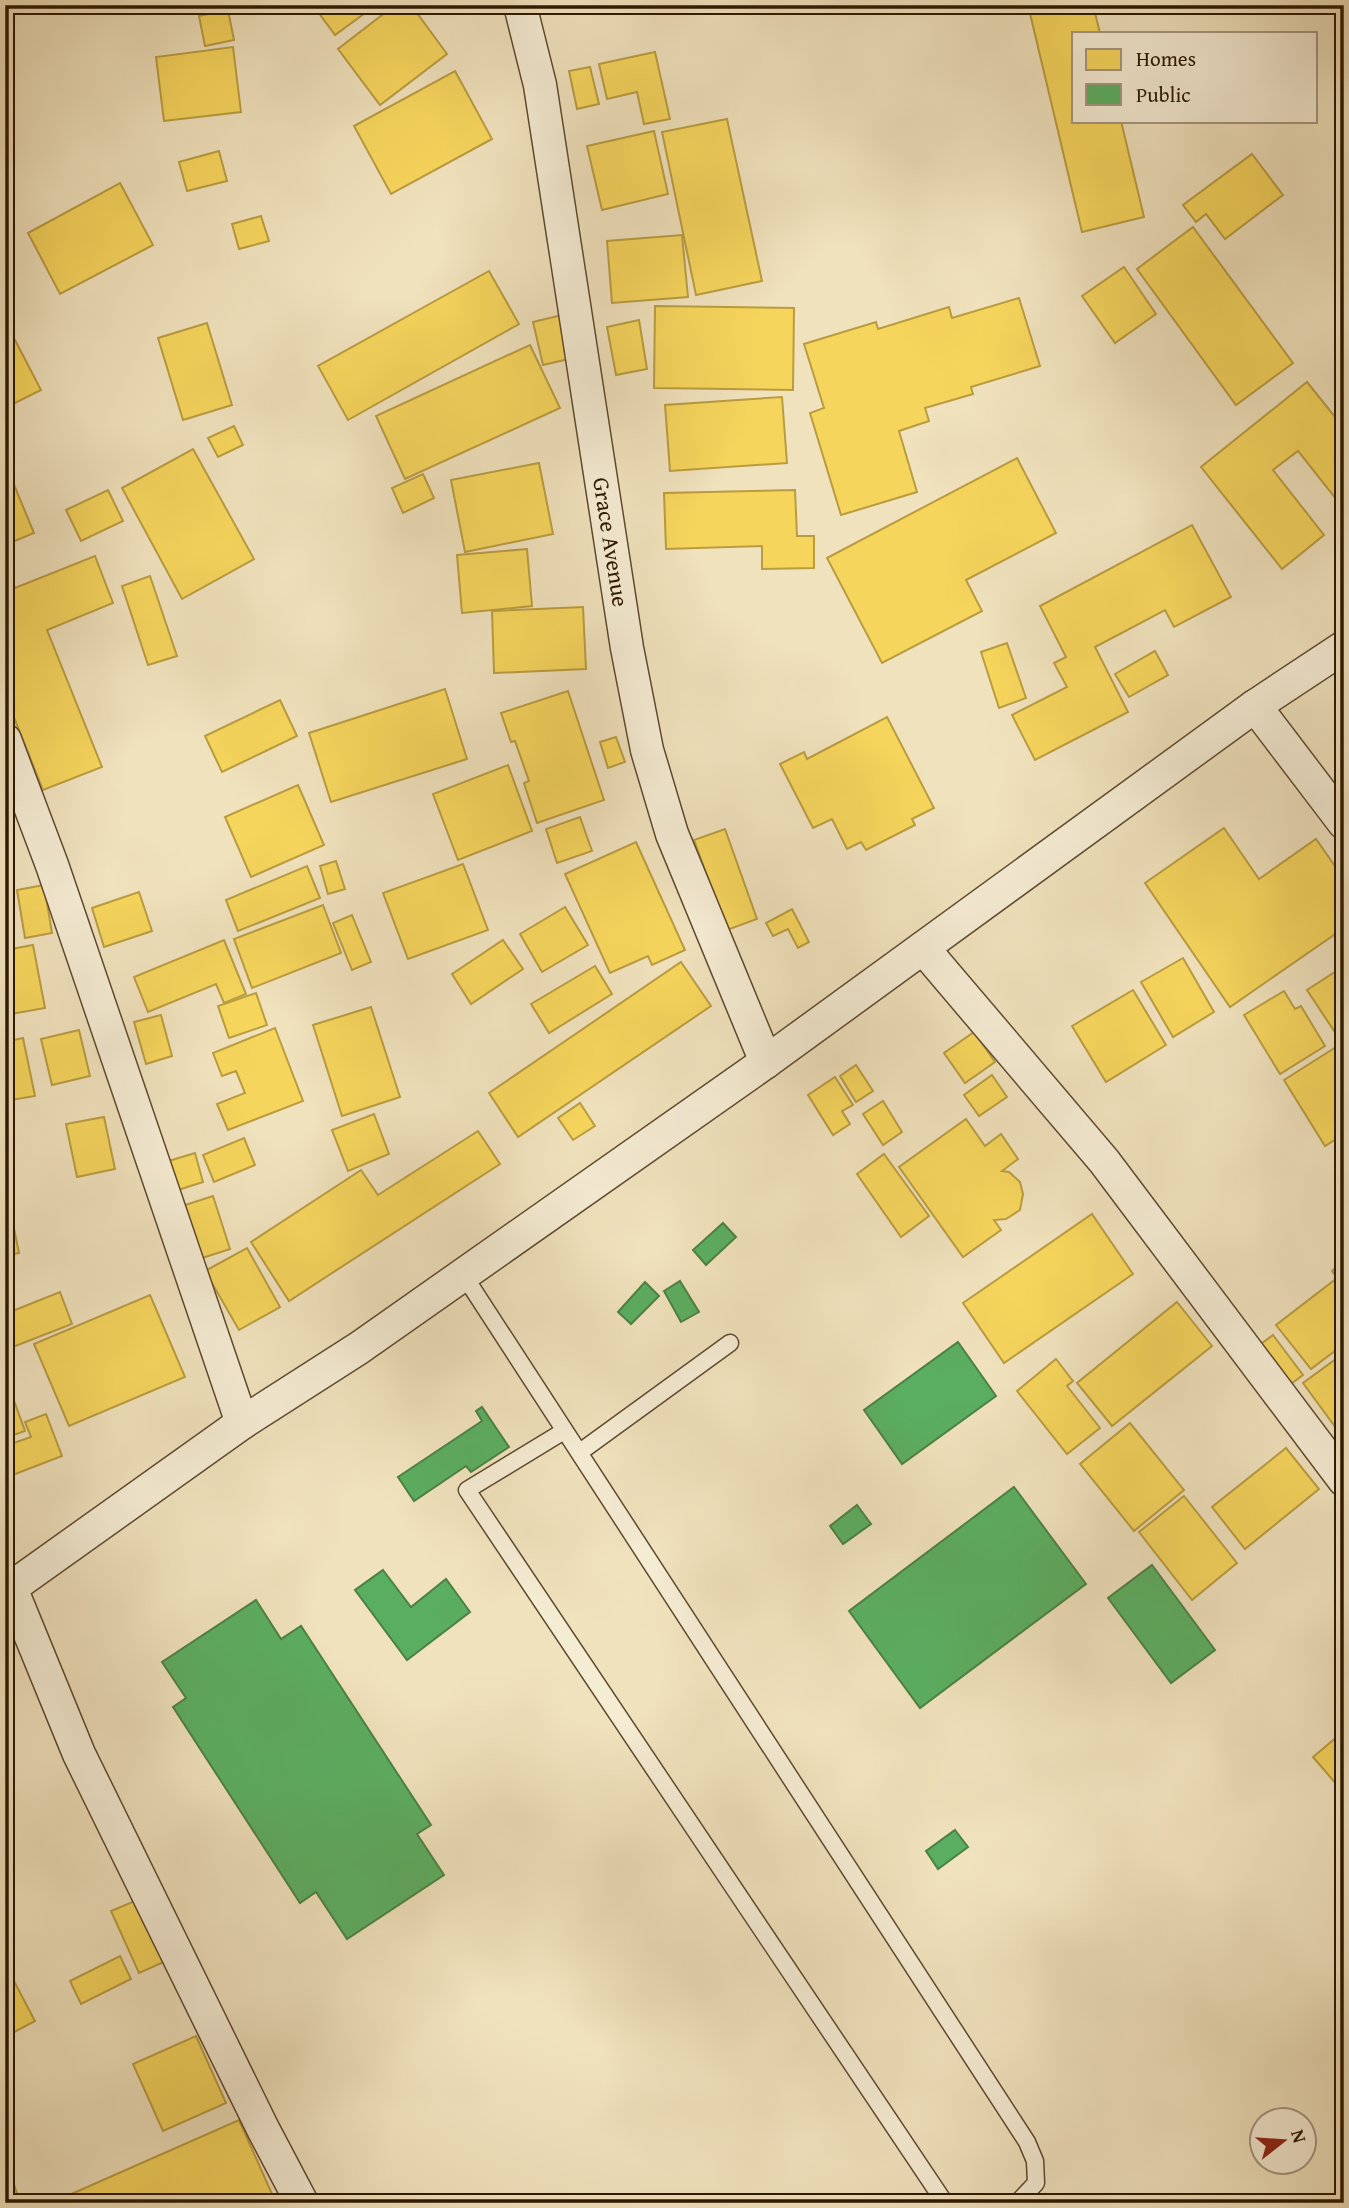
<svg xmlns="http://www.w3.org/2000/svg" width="1349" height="2208" viewBox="0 0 1349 2208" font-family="'Gentium Book Plus',serif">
<rect width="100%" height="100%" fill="#f0e2bd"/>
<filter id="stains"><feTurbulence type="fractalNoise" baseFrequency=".00286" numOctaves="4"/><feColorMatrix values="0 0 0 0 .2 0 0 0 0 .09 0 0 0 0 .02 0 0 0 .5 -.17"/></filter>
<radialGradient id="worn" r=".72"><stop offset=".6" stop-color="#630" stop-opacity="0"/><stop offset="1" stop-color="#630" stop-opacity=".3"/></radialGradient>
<g fill="#f6d55c" stroke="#ba9c40" stroke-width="2">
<polygon points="313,5 376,5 335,35"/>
<polygon points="395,5 411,5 447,54 380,105 338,49"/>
<polygon points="699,5 736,5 700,13"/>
<polygon points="1028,5 1093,5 1100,33 1074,33 1074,121 1121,121 1144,217 1082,232"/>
<polygon points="228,10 234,40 205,46 199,16"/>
<polygon points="233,47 241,112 164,121 156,57"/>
<polygon points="655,52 670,119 644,124 637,92 607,99 599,64"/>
<polygon points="590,67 599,104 577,109 569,71"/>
<polygon points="455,71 492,139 391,194 354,126"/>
<polygon points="727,119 762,281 696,295 662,132"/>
<polygon points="654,131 668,194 602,210 587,146"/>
<polygon points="219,151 227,181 187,191 179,162"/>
<polygon points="1252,154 1283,195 1225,239 1206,214 1196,222 1183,205"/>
<polygon points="120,183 153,245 60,294 28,233"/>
<polygon points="261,216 269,241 239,249 232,224"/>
<polygon points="1193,227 1293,363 1236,405 1137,269"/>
<polygon points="682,235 688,297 612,303 607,241"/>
<polygon points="1124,267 1156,314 1115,343 1082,296"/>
<polygon points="489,271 519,324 348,420 318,366"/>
<polygon points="1019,298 1040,366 971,387 973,394 925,408 929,421 899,431 917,492 841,515 810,413 824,408 804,344 876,322 878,329 949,307 952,318"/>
<polygon points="655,306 794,308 793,390 654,388"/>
<polygon points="562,315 573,358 543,365 533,322"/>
<polygon points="639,320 647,369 616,375 607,327"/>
<polygon points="207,323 232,405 183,420 158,338"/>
<polygon points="15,340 41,390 5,408 5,345"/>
<polygon points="530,345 560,408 405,479 376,416"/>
<polygon points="1307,382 1344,428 1344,509 1298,451 1273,470 1324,535 1282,569 1201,467"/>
<polygon points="782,397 787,463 670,471 665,405"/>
<polygon points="234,426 243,445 218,457 208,438"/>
<polygon points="193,449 254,559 182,599 122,488"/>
<polygon points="1017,458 1056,533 966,580 982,611 882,663 827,558"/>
<polygon points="5,463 34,533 5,545"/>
<polygon points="539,463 553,534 465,552 451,480"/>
<polygon points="423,474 434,498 403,513 392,488"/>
<polygon points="108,490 123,521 81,541 66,510"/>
<polygon points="795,490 797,536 814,536 814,568 762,569 762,546 666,549 664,493"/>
<polygon points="1192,525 1231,597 1174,627 1165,610 1095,647 1128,712 1035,760 1012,715 1067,687 1054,663 1066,657 1040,606"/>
<polygon points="527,549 532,606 462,613 457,555"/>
<polygon points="95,556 113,603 47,630 102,767 43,790 5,695 5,563 15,588"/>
<polygon points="150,576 177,656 148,665 122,586"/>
<polygon points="583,607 586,669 494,673 492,611"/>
<polygon points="1007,643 1026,698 999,708 981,652"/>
<polygon points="1155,651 1168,675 1129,697 1115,674"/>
<polygon points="445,689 467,759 331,802 309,733"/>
<polygon points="568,691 604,800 537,823 524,783 529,781 515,741 511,742 501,713"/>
<polygon points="280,700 297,736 222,772 205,736"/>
<polygon points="887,717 934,808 912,819 915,825 866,850 861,842 847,849 832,819 813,828 780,764 804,752 807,759"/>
<polygon points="616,737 625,762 608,768 600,742"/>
<polygon points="508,765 532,831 458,860 433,794"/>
<polygon points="298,785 324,845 251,877 225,817"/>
<polygon points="580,817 592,851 557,863 546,829"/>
<polygon points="1224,828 1259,879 1316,839 1344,879 1344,928 1230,1007 1145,883"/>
<polygon points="725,829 757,919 727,930 694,840"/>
<polygon points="636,842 685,950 652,965 648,956 610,973 565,874"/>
<polygon points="336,861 345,889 328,894 320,866"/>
<polygon points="463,864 488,930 408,959 383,893"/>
<polygon points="307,866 320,898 238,931 226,900"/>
<polygon points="44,885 52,933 25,938 17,890"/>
<polygon points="139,892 152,931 104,947 92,908"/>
<polygon points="323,905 341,953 252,988 234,939"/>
<polygon points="565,907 588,945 542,972 520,934"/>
<polygon points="792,909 809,942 798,948 788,929 773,936 766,923"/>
<polygon points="352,915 371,962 352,970 333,923"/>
<polygon points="224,940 246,994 224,1003 216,984 148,1012 134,977"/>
<polygon points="503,940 523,969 471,1004 452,974"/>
<polygon points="33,945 45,1008 5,1015 5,950"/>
<polygon points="1183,958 1214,1012 1173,1037 1141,982"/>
<polygon points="681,962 711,1006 518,1137 489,1093"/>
<polygon points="595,966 612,994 549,1033 531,1004"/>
<polygon points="1344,966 1344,1038 1340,1040 1307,990"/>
<polygon points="1133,990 1166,1045 1106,1082 1072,1026"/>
<polygon points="1284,991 1295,1009 1301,1006 1325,1046 1280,1074 1244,1015"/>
<polygon points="256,993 267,1025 229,1038 218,1006"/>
<polygon points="371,1007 400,1097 342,1116 313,1025"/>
<polygon points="161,1015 172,1056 146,1064 134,1022"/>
<polygon points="275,1028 303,1101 228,1130 217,1104 245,1093 236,1071 222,1076 213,1053"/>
<polygon points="79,1030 90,1076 52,1085 41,1039"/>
<polygon points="974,1032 995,1062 965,1083 944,1053"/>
<polygon points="23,1038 35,1096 5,1101 8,1112 5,1112 5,1042"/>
<polygon points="1344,1042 1344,1134 1325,1146 1284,1080"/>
<polygon points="856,1065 873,1091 856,1102 840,1076"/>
<polygon points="992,1075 1007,1097 979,1116 964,1095"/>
<polygon points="835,1077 853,1105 842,1111 850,1124 833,1135 808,1095"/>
<polygon points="883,1101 902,1132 883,1145 863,1114"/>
<polygon points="580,1103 595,1126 573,1140 558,1118"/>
<polygon points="374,1114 389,1154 348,1171 332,1130"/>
<polygon points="104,1117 115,1169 77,1177 66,1124"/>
<polygon points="966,1119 985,1146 1001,1134 1018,1159 1002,1171 1009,1172 1020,1182 1023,1194 1020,1210 1006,1219 994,1220 1001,1230 963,1257 899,1167"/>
<polygon points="478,1131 500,1164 289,1301 251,1242 361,1170 378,1195"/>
<polygon points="244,1138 255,1165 214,1182 203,1155"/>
<polygon points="195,1153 203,1182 172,1192 162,1163"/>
<polygon points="884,1154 929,1216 901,1237 857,1174"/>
<polygon points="213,1196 230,1249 193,1261 176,1208"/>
<polygon points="9,1204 19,1253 5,1256 5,1205"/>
<polygon points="1092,1214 1133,1274 1004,1363 963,1303"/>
<polygon points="247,1248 280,1307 239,1330 205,1271"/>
<polygon points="1344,1261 1344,1344 1311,1369 1276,1325 1337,1278 1332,1271"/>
<polygon points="60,1292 72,1324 5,1350 5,1314"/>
<polygon points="150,1295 185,1377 69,1426 34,1344"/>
<polygon points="1177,1302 1212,1346 1112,1426 1077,1383"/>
<polygon points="1273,1335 1303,1375 1284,1389 1254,1349"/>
<polygon points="1344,1353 1344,1439 1303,1383"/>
<polygon points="1056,1359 1073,1381 1067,1386 1100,1428 1067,1454 1017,1391"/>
<polygon points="5,1376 25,1431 5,1438"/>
<polygon points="46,1414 62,1456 5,1478 5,1446 31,1437 25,1422"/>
<polygon points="1130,1423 1184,1490 1134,1531 1080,1464"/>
<polygon points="1286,1448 1319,1489 1245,1549 1212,1507"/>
<polygon points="1184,1496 1237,1563 1192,1600 1139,1532"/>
<polygon points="1344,1731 1344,1793 1313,1757"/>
<polygon points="137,1900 164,1962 139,1973 111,1911"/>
<polygon points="120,1956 131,1979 81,2004 70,1981"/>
<polygon points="5,1964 35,2021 5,2037"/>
<polygon points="196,2036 226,2103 163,2131 133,2064"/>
<polygon points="239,2120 276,2203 217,2203 216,2201 212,2203 51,2203"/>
<polygon points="12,2178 20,2203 5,2203 5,2180"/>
</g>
<g fill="#5aae61" stroke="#4c8144" stroke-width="2">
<polygon points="723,1223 736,1237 706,1265 693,1250"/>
<polygon points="680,1281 699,1312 681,1322 664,1291"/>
<polygon points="645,1282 659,1296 631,1324 618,1312"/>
<polygon points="958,1342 996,1396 902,1464 864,1410"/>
<polygon points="482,1407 509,1447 471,1472 466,1466 414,1501 398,1477 482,1421 476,1411"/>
<polygon points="1014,1487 1086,1584 920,1708 849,1611"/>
<polygon points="857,1505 871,1524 843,1544 830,1526"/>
<polygon points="1152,1565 1215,1650 1171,1683 1108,1598"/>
<polygon points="383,1570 411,1607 446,1579 470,1612 407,1660 355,1590"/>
<polygon points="256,1600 281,1639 301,1626 431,1825 417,1834 444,1875 347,1939 316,1892 300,1903 173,1707 186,1698 162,1662"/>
<polygon points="955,1830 968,1847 938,1869 926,1851"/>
</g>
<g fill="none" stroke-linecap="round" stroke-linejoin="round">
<defs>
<g id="lane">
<polyline points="463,1274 1027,2142 1035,2161 1036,2183 1017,2203"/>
<polyline points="564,1431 467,1490 945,2203"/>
<polyline points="580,1452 730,1343"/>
</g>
<g id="street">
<polyline points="520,5 540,85 627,648 647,750 672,834 766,1062"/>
<polyline points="1255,706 1344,823"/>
<polyline points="5,740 52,865 242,1423"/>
<polyline points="923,948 1104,1161 1344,1480"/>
<polyline points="11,1588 79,1754 263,2129 302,2203"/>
<polyline points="5,1592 242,1423 359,1348 766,1062 1255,706 1344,647"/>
</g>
</defs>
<use href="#lane" stroke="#5e4a2f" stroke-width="19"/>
<use href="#street" stroke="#5e4a2f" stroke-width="35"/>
<use href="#lane" stroke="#f5ecd4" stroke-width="16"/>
<use href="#street" stroke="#f5ecd4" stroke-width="32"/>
</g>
<g text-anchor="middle" stroke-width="7" stroke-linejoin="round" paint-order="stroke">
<g font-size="23" fill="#2d1800" stroke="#f5ecd4">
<text transform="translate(611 542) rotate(81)" y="8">Grace Avenue</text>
</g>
</g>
<rect width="1349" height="2208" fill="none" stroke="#f0e2bd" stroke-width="28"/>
<rect x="7" y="7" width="1335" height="2194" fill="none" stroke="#2d1800" stroke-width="3.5"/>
<rect x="14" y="14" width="1321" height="2180" fill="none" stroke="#2d1800" stroke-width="2"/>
<rect x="1072" y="32" width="245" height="91" fill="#f5ecd4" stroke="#a5977f" stroke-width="2"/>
<rect x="1086" y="49" width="35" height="21" fill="#f6d55c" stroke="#a5977f" stroke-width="2"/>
<text x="1136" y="66" font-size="21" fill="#2d1800">Homes</text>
<rect x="1086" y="84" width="35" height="21" fill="#5aae61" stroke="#a5977f" stroke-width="2"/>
<text x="1136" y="102" font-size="21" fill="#2d1800">Public</text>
<g transform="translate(1283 2141) rotate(73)"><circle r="33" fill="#f5ecd4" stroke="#a5977f" stroke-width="2"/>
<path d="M0-5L12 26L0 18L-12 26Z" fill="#8f2418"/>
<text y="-10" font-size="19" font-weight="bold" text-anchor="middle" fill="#2d1800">N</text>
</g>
<rect width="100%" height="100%" filter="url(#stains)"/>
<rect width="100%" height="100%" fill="url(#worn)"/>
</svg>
